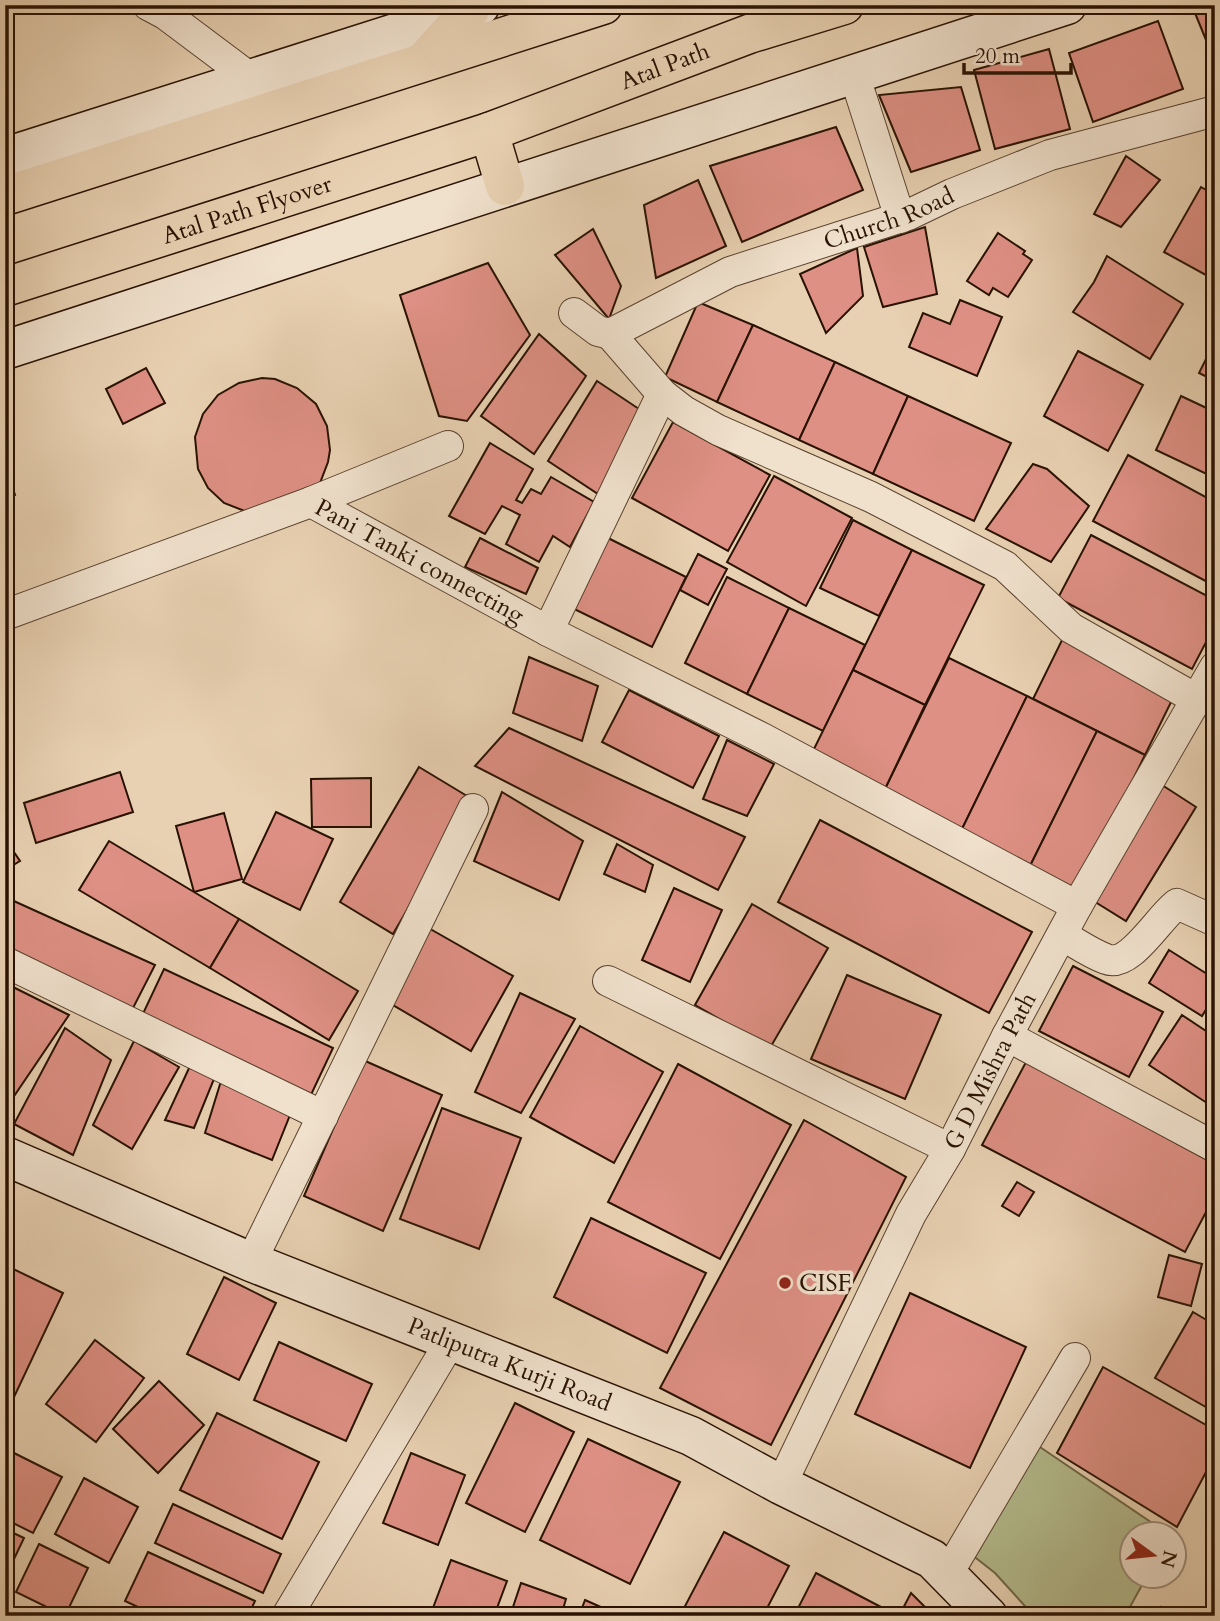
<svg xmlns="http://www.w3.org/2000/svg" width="1220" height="1621" viewBox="0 0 1220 1621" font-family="Cardo,serif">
<rect width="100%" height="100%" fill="#e8d1b2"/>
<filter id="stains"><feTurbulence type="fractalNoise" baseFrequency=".00286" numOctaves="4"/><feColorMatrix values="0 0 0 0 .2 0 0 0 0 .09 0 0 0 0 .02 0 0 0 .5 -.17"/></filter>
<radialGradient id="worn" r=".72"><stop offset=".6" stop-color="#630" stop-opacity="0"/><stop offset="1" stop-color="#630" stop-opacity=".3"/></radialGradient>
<polygon fill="#b4bc8e" stroke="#6e6748" stroke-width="2" points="1034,1443 1167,1533 1132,1534 1132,1576 1147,1576 1125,1616 1034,1616 995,1573 967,1551"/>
<g fill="#de9084" stroke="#291203" stroke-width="2">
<polygon points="1215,5 1215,62 1195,13"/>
<polygon points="1158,21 1183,89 1093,122 1069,53"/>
<polygon points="1049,49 1070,129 995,149 974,70"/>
<polygon points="961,87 980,150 911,172 879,95"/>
<polygon points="836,127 863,190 742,242 710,166"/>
<polygon points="1126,156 1160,180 1121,227 1094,214"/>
<polygon points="698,180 726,246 656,278 644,205"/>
<polygon points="1201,187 1215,195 1215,280 1164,252"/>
<polygon points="925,227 937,294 883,307 864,247"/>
<polygon points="593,229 621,286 609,319 555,255"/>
<polygon points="998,233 1025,251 1023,254 1032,260 1008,297 993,288 989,295 967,281"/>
<polygon points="857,248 863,296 826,333 800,274"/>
<polygon points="1107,256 1183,304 1150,359 1073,312 1094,282"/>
<polygon points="488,263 530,335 467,421 439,416 400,295"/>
<polygon points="960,300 1002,317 977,376 909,347 923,313 950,324"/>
<polygon points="698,302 753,325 717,402 665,377"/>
<polygon points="753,325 835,362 799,440 717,402"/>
<polygon points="539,334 586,376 534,454 481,416"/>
<polygon points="1215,341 1215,381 1199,373"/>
<polygon points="1078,351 1143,385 1108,451 1044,416"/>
<polygon points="835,362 908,396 873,474 799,440"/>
<polygon points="146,368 165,403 123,424 106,389"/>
<polygon points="262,378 275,379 297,388 316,404 327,426 330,450 328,462 320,483 255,515 224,503 208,488 198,469 195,437 203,414 218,395 239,383"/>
<polygon points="597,381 639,409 598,494 548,461"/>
<polygon points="908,396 1011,443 974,521 873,474"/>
<polygon points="1181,396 1215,412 1215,478 1156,450"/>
<polygon points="673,422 770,475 728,551 632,498"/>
<polygon points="490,443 533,469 516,500 522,503 531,489 541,494 551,477 594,502 570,547 553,536 539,562 506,544 520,515 502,506 485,534 449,516"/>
<polygon points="1128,455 1215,502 1215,586 1093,521"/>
<polygon points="1033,464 1047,469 1089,506 1051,562 986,529"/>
<polygon points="5,465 15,495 5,499"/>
<polygon points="774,476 852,518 806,606 727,562"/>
<polygon points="5,516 12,533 5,536"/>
<polygon points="853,520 912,550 879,616 820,588"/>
<polygon points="602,535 686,577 652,647 568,606"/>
<polygon points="1091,535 1215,600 1215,625 1192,669 1058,598"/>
<polygon points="480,538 538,568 526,594 465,567"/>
<polygon points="912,550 984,585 925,705 853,670"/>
<polygon points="698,554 727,569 708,605 680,590"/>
<polygon points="727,577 789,608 747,694 685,663"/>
<polygon points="789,608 865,645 823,731 747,694"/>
<polygon points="1064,636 1176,692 1145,755 1033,699"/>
<polygon points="529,657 598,686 582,741 513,713"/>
<polygon points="949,658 1027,696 961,831 883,793"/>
<polygon points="853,670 925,705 883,793 810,757"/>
<polygon points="629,690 719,736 693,788 602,742"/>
<polygon points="1027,696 1097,731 1030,866 961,831"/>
<polygon points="509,728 745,837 718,890 475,766"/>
<polygon points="1097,731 1145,755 1079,890 1030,866"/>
<polygon points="727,740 774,764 747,816 703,799"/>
<polygon points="419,767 472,799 393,934 340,902"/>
<polygon points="120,772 133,812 36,843 24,803"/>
<polygon points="371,778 371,827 312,827 311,779"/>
<polygon points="1162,785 1196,807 1126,921 1092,900"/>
<polygon points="502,792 583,841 559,900 474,861"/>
<polygon points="276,812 333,839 300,910 243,882"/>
<polygon points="224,813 242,879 194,892 176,826"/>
<polygon points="820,820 1032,932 989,1013 778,902"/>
<polygon points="5,839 20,861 5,870"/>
<polygon points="109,841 239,919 210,968 79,890"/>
<polygon points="617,844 653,865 645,892 604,874"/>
<polygon points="674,888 722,910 690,982 642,960"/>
<polygon points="5,897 155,965 132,1010 5,946"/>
<polygon points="752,904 828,948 770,1048 695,1005"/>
<polygon points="239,919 358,991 329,1040 210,968"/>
<polygon points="418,922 513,976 471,1051 381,998"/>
<polygon points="1169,950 1215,979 1215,995 1202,1016 1149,983"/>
<polygon points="1073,966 1163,1012 1129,1077 1039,1031"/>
<polygon points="164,969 333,1048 309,1099 140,1020"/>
<polygon points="847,975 941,1015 905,1099 811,1059"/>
<polygon points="5,983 69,1015 8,1105 5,1103"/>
<polygon points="520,993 575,1019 521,1113 475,1092"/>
<polygon points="1215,1003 1215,1022 1208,1019"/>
<polygon points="1182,1015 1215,1037 1215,1098 1210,1105 1149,1065"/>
<polygon points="580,1026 663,1072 614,1163 530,1117"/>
<polygon points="65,1028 111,1060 73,1155 14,1124"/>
<polygon points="134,1041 179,1067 132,1149 93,1125"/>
<polygon points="363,1060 442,1095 383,1231 304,1196"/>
<polygon points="1026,1062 1215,1164 1215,1195 1185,1252 982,1145"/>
<polygon points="678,1064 791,1125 720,1259 608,1202"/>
<polygon points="190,1066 214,1079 194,1128 165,1120"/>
<polygon points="221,1081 292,1110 272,1160 205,1133"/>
<polygon points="442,1108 521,1138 479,1249 400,1219"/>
<polygon points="804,1120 906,1177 771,1445 660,1388"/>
<polygon points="1017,1182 1034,1192 1019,1216 1002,1206"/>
<polygon points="591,1218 706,1273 667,1353 554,1297"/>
<polygon points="1169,1255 1202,1264 1191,1306 1158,1297"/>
<polygon points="5,1265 63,1293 7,1412 5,1411"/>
<polygon points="224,1277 276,1303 239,1380 187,1354"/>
<polygon points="910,1293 1026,1347 970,1468 855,1414"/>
<polygon points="1193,1312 1215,1325 1215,1403 1211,1410 1155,1378"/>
<polygon points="95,1340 144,1378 96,1442 46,1404"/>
<polygon points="279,1342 372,1384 346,1441 254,1400"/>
<polygon points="1103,1367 1215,1430 1215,1455 1177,1527 1057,1453"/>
<polygon points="159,1381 204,1425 158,1473 113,1429"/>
<polygon points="515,1403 574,1432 525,1532 466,1503"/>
<polygon points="217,1413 319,1462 282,1539 180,1490"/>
<polygon points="588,1439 680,1482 630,1584 540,1540"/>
<polygon points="14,1453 62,1477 33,1533 5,1519 5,1470"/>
<polygon points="411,1453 465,1475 438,1545 383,1523"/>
<polygon points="84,1478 138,1507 109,1563 55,1534"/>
<polygon points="173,1504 281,1554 263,1593 155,1543"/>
<polygon points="5,1529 24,1538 5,1578"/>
<polygon points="724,1532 789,1566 763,1616 699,1616 684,1608"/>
<polygon points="39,1544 88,1568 65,1616 16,1592"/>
<polygon points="148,1552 255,1601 248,1616 157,1616 125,1601"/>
<polygon points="451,1560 507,1581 494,1616 430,1616"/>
<polygon points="816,1573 881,1607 876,1616 794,1616"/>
<polygon points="521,1583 566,1599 561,1616 510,1616"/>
<polygon points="911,1593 934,1616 899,1616"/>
<polygon points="585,1600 621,1616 579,1616"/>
<polygon points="1161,1607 1178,1616 1157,1616"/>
<polygon points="122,1609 135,1616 119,1616"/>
</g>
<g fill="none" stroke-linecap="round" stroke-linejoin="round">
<defs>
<g id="street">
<polyline points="148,5 165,14 253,80"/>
<polyline points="854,74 900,218"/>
<path id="s1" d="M574,313L598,331L610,334L730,272L908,215L952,194L1050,155L1215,111"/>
<polyline points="610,334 662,394 684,411 718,430 871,497 1005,566 1071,628 1196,699"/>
<polyline points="311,502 448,446"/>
<path id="s2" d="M5,615L311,502L548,631L662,394"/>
<polyline points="548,631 764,739 1077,906"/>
<path d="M1062,935C1076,943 1090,953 1106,959C1130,969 1159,917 1177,904L1215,921"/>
<polyline points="5,962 323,1116"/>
<polyline points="608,981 950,1149"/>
<polyline points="1007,1036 1215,1147"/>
<polyline points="251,1262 473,809"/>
<path id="s3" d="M781,1485L911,1214L950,1149L1007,1036L1077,906L1215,667"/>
<polyline points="947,1575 1075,1358"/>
<polyline points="287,1616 450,1342"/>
</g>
<g id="secondary">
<polyline points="5,157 480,6"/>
<polyline points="5,350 1067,5"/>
<path id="s4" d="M5,1156L251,1262L691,1436L781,1485L932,1559L988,1616"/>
</g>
<g id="primary">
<polyline points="424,61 470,10"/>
<polyline points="489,132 505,186"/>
<polyline points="5,196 603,5"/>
<path id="s5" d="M5,287L489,132L749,34L844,5"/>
</g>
</defs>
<use href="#street" stroke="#59422f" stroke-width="32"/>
<use href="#secondary" stroke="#291203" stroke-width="41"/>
<use href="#primary" stroke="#291203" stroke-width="41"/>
<use href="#street" stroke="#f0e1cd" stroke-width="30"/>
<use href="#secondary" stroke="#f0e1cd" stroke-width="38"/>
<use href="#primary" stroke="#e8d1b2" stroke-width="38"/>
</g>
<circle fill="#8f2418" stroke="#f0e1cd" stroke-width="2.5" cx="785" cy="1283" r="7"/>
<g text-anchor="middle" stroke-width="7" stroke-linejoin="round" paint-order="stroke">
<g font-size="24" fill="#291203" stroke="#f0e1cd">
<text dy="8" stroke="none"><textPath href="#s5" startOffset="696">Atal Path</textPath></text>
<text dy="8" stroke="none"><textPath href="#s5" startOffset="254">Atal Path Flyover</textPath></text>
<text dy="8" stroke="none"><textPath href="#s1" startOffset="345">Church Road</textPath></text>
<text dy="8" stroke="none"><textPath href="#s2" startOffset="450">Pani Tanki connecting</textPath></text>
<text dy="8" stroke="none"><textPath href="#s3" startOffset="464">G D Mishra Path</textPath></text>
<text dy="8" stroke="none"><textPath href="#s4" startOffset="546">Patliputra Kurji Road</textPath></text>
</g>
<g font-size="24" fill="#291203" stroke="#f0e1cd" text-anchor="start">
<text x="799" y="1291">CISF</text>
</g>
</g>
<rect width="1220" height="1621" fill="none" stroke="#e8d1b2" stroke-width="28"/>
<rect x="7" y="7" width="1206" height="1607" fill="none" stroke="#291203" stroke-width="3.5"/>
<rect x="14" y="14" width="1192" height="1593" fill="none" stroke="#291203" stroke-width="2"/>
<g transform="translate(1153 1555) rotate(105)"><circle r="33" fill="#f0e1cd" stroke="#a08e7c" stroke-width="2"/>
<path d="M0-5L12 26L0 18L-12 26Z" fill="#8f2418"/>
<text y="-10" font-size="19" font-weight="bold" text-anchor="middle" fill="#291203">N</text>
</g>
<path d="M964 63v10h107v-10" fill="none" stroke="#291203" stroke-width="3.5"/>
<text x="975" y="63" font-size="21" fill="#291203" stroke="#f0e1cd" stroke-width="5" paint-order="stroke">20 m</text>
<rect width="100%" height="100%" filter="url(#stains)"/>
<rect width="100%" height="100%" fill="url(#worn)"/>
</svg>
